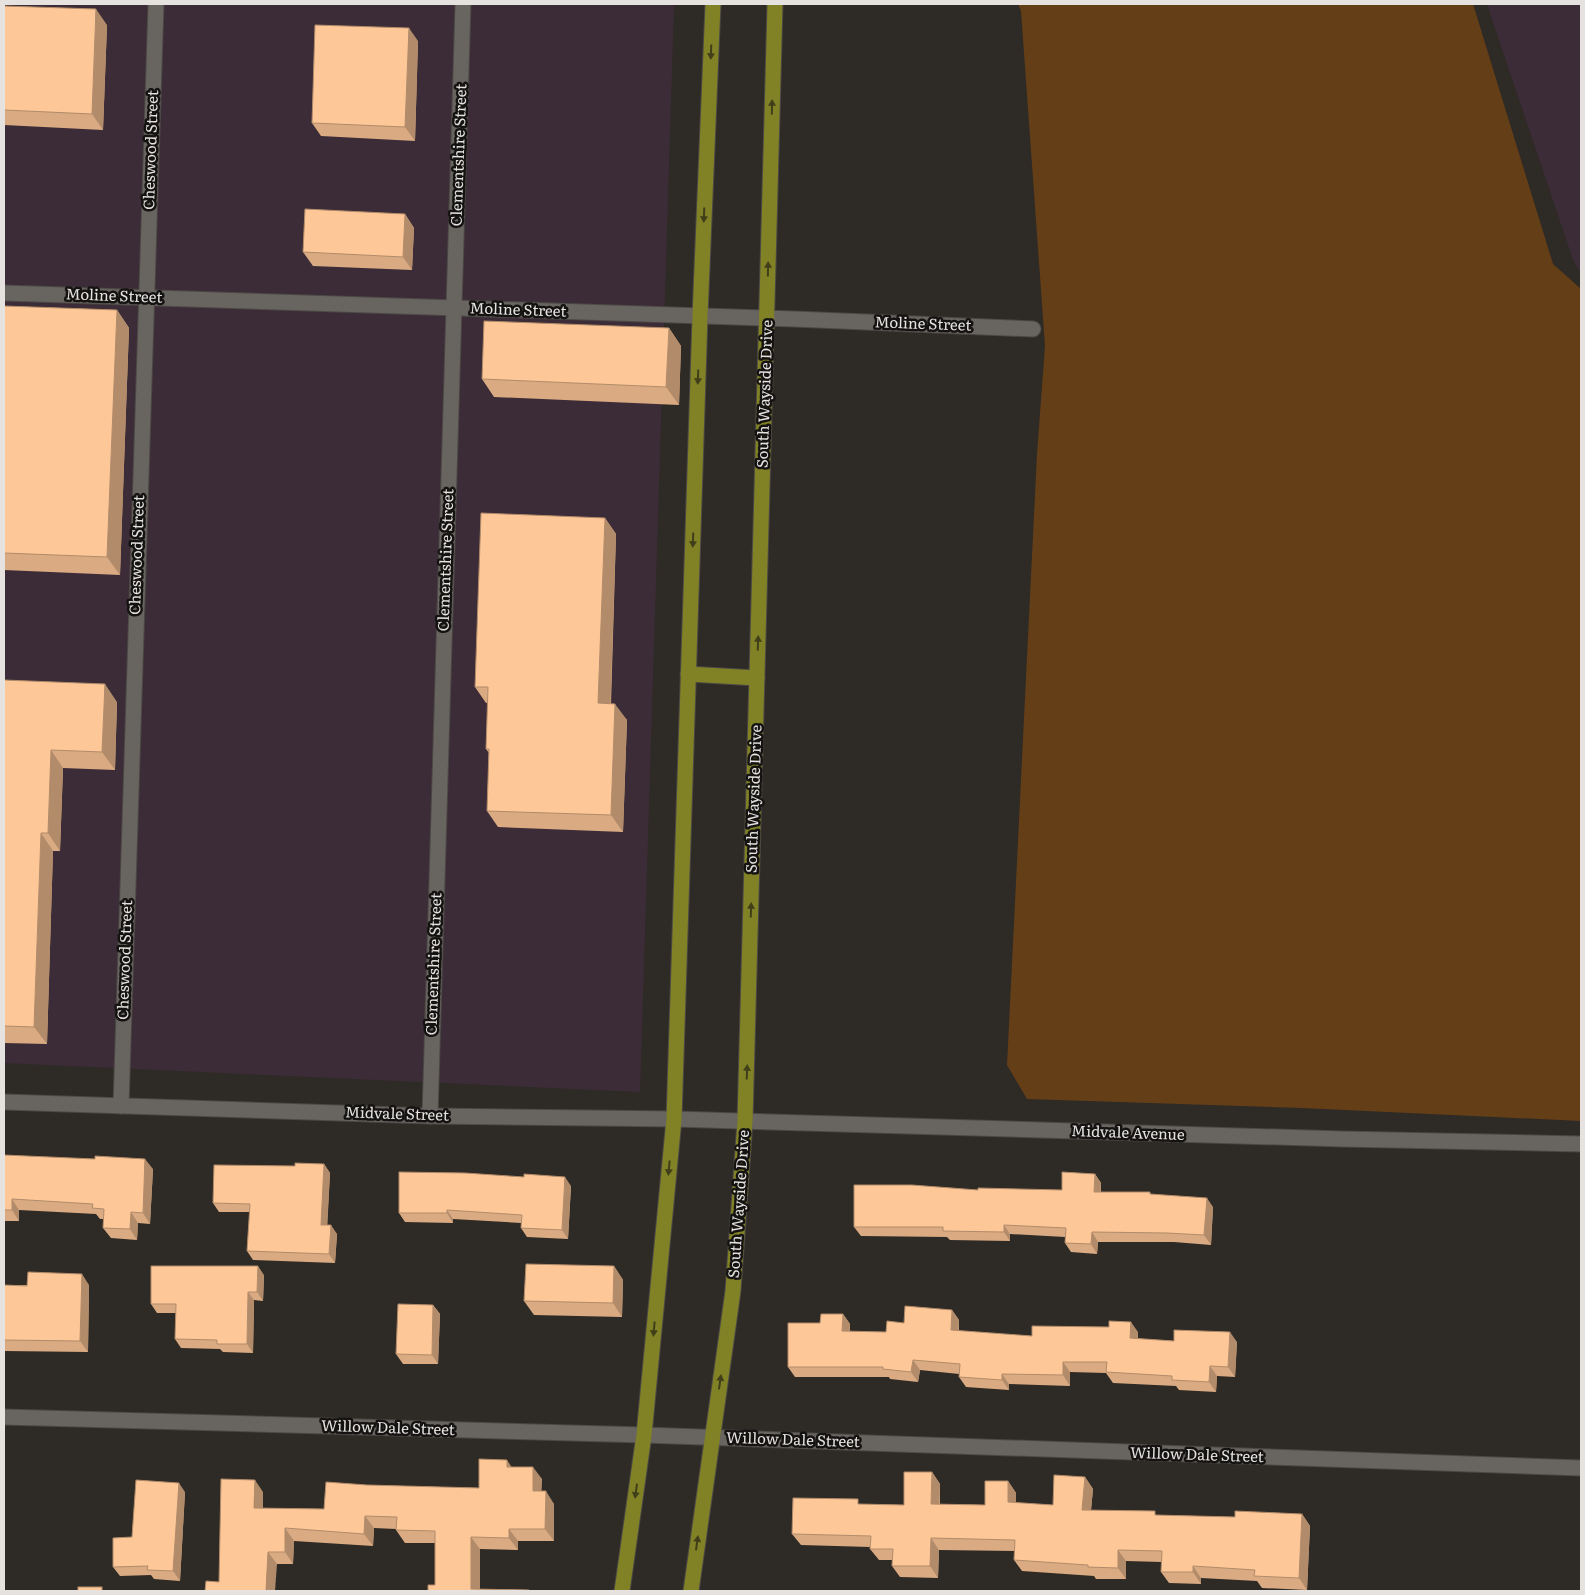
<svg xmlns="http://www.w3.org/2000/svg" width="1585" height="1595" viewBox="0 0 1585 1595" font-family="Literata,serif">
<rect width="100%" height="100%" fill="#2e2a26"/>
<g fill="#3c2c37">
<polygon points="4,4 674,4 640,1092 4,1063"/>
<polygon points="1487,4 1581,4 1581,274 1573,260"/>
</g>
<polygon fill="#643e17" points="1018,4 1473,4 1553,264 1581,289 1581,1121 1302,1108 1027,1099 1007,1065 1037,454 1045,346 1021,11"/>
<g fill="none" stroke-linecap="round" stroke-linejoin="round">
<defs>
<g id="minor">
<polyline points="4,293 794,319 1033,329"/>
<polyline points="4,1102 430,1116 674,1119 1342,1139 1581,1144"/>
<polyline points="121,1106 156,4"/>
<polyline points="430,1116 463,4"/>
<polyline points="4,1417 644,1435 1581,1468"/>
</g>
<g id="major">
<polyline points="688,674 757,678"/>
<polyline points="622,1591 644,1435 674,1119 700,316 713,4"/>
<polyline points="691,1591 733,1291 745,1121 775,4"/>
</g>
</defs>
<use href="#minor" stroke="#4c4845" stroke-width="17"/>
<use href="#major" stroke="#4c4845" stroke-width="17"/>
<use href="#minor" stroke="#686460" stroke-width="15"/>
<use href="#major" stroke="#818126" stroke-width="15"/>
</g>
<g fill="#daab82">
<polygon points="4,6 107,25 103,130 4,125"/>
<polygon points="418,41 415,141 321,136 312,123"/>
<polygon points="405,214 414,228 412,270 313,266 303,252"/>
<polygon points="4,306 117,310 129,328 120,575 4,570"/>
<polygon points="669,328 681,346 679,405 494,397 482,379"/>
<polygon points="605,518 616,534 611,704 627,720 623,832 498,827 487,811 489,753 486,749 488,703 486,703 475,687"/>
<polygon points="4,680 117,702 115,770 63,768 60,851 53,851 47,1044 4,1043"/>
<polygon points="4,1155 153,1169 150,1224 138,1223 137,1240 111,1238 103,1228 104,1219 100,1219 96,1214 19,1210 19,1221 4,1221"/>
<polygon points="324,1164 330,1173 327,1225 337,1234 335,1263 253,1260 247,1251 250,1212 219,1212 213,1203"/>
<polygon points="1095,1174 1101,1183 1101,1192 1152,1194 1213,1207 1211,1245 1174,1242 1098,1242 1097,1254 1071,1252 1065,1243 1065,1237 1010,1234 1010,1241 950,1240 947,1237 861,1236 854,1227 978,1190 1062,1190"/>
<polygon points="571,1186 568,1239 527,1237 521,1228 521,1223 453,1219 453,1223 405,1222 399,1213"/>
<polygon points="614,1266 623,1280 622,1317 534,1315 524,1301"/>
<polygon points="264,1275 263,1301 254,1300 253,1353 223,1352 220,1349 181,1348 175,1339 176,1313 157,1313 151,1304"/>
<polygon points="4,1285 89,1285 88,1352 4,1351"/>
<polygon points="433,1305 440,1314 438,1364 403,1364 396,1354"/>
<polygon points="952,1310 959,1320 959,1331 1032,1336 1138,1332 1138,1339 1174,1341 1237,1342 1235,1377 1217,1376 1216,1392 1179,1390 1176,1386 1113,1383 1106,1373 1070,1372 1070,1386 1009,1384 1009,1390 966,1387 959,1377 959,1374 920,1370 918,1382 890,1379 889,1377 795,1377 788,1367 820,1323 843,1314 850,1324 850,1332 886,1332 904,1323"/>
<polygon points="512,1467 542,1479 541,1491 554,1504 554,1541 518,1541 518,1550 480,1549 480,1589 529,1590 530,1591 428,1591 435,1585 435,1543 405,1543 396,1530 396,1529 374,1528 373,1546 294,1541 293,1564 277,1564 219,1582 263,1492 263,1508 324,1509 367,1485 479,1488"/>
<polygon points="932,1472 940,1484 940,1504 985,1505 1008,1481 1016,1493 1016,1503 1053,1505 1085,1477 1093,1489 1091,1510 1158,1515 1235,1517 1302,1514 1310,1526 1307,1590 1262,1588 1257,1581 1201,1578 1201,1584 1169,1583 1161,1572 1162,1562 1126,1561 1126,1579 1096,1579 1094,1576 1022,1571 1014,1560 1015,1551 939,1550 938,1578 900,1577 892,1566 892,1560 879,1560 870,1549 870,1547 801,1545 792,1534 861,1504 904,1505"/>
<polygon points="185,1492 180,1581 154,1579 151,1575 120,1576 113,1567 132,1537"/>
</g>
<g fill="#b18b6a">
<polygon points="96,9 107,25 103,130 92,114"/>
<polygon points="409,28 418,41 415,141 405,127"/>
<polygon points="405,214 414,228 412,270 403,257"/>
<polygon points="117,310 129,328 120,575 107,557"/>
<polygon points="669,328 681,346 679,405 666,387"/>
<polygon points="605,518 616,534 610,720 598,703"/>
<polygon points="105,684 117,702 115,770 102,752"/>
<polygon points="615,704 627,720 623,832 611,815"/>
<polygon points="51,750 63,768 60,851 48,833"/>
<polygon points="41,833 53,851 47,1044 34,1027"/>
<polygon points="145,1159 153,1169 150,1224 143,1213"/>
<polygon points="324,1164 330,1173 327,1233 321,1225"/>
<polygon points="1095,1174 1101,1183 1100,1201 1094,1192"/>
<polygon points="565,1177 571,1186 568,1239 562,1230"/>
<polygon points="1207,1198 1213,1207 1211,1245 1204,1235"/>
<polygon points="12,1199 19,1210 19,1221 12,1210"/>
<polygon points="447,1210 453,1219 453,1223 447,1213"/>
<polygon points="131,1212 138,1223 137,1240 130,1229"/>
<polygon points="331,1225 337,1234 335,1263 329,1254"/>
<polygon points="1004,1225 1010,1234 1010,1241 1004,1232"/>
<polygon points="1092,1232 1098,1242 1097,1254 1091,1244"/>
<polygon points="258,1266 264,1275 263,1301 257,1292"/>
<polygon points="614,1266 623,1280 622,1317 613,1303"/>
<polygon points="82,1274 89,1285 88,1352 80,1341"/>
<polygon points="248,1292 254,1300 253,1353 247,1344"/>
<polygon points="433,1305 440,1314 438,1364 432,1355"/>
<polygon points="952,1310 959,1320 958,1341 951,1330"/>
<polygon points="843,1314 850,1324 849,1342 842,1331"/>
<polygon points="1131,1322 1138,1332 1137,1349 1130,1338"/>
<polygon points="1230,1332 1237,1342 1235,1377 1228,1367"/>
<polygon points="913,1360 920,1370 918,1382 911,1372"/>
<polygon points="1063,1362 1070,1372 1070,1386 1063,1375"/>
<polygon points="1210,1366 1217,1376 1216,1392 1209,1382"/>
<polygon points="1002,1374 1009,1384 1009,1390 1002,1380"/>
<polygon points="507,1460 515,1472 507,1467"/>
<polygon points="533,1467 542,1479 541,1503 533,1491"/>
<polygon points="932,1472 940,1484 939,1516 931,1504"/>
<polygon points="1085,1477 1093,1489 1090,1521 1082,1510"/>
<polygon points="255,1480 263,1492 263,1520 254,1508"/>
<polygon points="1008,1481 1016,1493 1016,1514 1008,1502"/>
<polygon points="179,1483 185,1492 180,1581 173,1571"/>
<polygon points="546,1491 554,1504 554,1541 545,1529"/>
<polygon points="1302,1514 1310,1526 1307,1590 1299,1578"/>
<polygon points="365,1516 374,1528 373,1546 364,1534"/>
<polygon points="285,1528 294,1541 293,1564 285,1552"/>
<polygon points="509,1529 518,1541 518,1550 509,1538"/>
<polygon points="471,1537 480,1549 480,1591 471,1589"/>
<polygon points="931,1538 939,1550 938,1578 930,1566"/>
<polygon points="1118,1550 1126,1561 1126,1579 1118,1568"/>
<polygon points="268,1552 277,1564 275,1591 266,1591"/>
<polygon points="1193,1566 1201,1578 1201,1584 1193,1572"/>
</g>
<g fill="#fdc797" stroke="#b18b6a">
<polygon points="4,6 96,9 92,114 4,110"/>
<polygon points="315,25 409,28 405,127 312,123"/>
<polygon points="305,209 405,214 403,257 303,252"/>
<polygon points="4,306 117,310 107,557 4,553"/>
<polygon points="484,321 669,328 666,387 482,379"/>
<polygon points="481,513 605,518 598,703 615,704 611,815 487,811 489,749 486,749 488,687 475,687"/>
<polygon points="4,680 105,684 102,752 51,750 48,833 41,833 34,1027 4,1026"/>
<polygon points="4,1155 95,1159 95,1156 145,1159 143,1213 131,1212 130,1229 103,1228 104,1209 92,1208 93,1204 12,1199 12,1210 4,1210"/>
<polygon points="295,1163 324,1164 321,1225 331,1225 329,1254 247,1251 250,1204 213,1203 214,1165 295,1166"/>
<polygon points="399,1172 465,1173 524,1177 524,1174 565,1177 562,1230 521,1228 522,1215 447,1210 447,1213 399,1213"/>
<polygon points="1062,1172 1095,1174 1094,1192 1150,1192 1150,1194 1207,1198 1204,1235 1167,1233 1092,1232 1091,1244 1065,1243 1066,1228 1004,1225 1004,1232 943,1231 943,1227 854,1227 854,1185 912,1185 978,1190 978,1188 1062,1190"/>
<polygon points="526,1264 614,1266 613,1303 524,1301"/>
<polygon points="151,1266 258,1266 257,1292 248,1292 247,1344 217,1344 217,1340 175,1339 176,1304 151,1304"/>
<polygon points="28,1272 82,1274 80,1341 4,1340 4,1285 27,1286"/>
<polygon points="398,1304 433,1305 432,1355 396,1354"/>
<polygon points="905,1306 952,1310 951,1330 1032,1336 1032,1326 1109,1327 1109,1321 1131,1322 1130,1338 1174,1341 1174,1330 1230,1332 1228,1367 1210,1366 1209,1382 1172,1380 1172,1376 1106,1372 1107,1362 1063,1362 1063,1375 1002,1374 1002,1380 959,1377 960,1364 913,1360 911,1372 883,1369 883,1367 788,1367 788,1323 820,1323 821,1314 843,1314 842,1331 886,1332 887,1321 904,1323"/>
<polygon points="479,1459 507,1460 507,1467 533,1467 533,1491 546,1491 545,1529 509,1529 509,1538 471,1537 471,1589 529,1590 529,1591 428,1591 428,1585 435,1585 435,1531 396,1530 397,1517 365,1516 364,1534 285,1528 285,1552 268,1552 266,1591 205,1591 206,1581 219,1582 221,1479 255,1480 254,1508 324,1509 326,1482 367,1485 479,1488"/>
<polygon points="904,1472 932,1472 931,1504 985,1505 985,1481 1008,1481 1008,1502 1053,1505 1054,1475 1085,1477 1082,1510 1155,1511 1155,1515 1235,1517 1235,1511 1302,1514 1299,1578 1254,1576 1255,1570 1193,1566 1193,1572 1161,1572 1162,1551 1118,1550 1118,1568 1088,1567 1088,1565 1014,1560 1015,1540 931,1538 930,1566 892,1566 893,1549 870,1549 871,1536 792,1534 793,1498 858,1499 858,1504 904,1505"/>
<polygon points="136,1480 179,1483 173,1571 147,1570 148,1566 113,1567 113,1538 132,1537"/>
<rect x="78" y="1587" width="24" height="4"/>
</g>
<defs><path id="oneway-solid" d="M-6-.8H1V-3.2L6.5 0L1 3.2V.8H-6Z" transform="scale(1.25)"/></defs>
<g fill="#403f19">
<use href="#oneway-solid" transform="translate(711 52) rotate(92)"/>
<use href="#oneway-solid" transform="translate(772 107) rotate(-89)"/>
<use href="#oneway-solid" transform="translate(704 215) rotate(92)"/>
<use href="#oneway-solid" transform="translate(768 269) rotate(-89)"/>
<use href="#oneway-solid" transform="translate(698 377) rotate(92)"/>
<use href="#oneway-solid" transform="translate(693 540) rotate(92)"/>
<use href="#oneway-solid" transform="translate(758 643) rotate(-88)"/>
<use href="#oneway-solid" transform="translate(751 910) rotate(-88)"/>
<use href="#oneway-solid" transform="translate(747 1072) rotate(-88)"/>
<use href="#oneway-solid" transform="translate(669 1168) rotate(95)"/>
<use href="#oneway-solid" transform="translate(654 1329) rotate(95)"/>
<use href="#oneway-solid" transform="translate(720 1382) rotate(-82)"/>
<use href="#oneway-solid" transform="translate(636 1491) rotate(98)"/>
<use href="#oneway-solid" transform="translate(697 1543) rotate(-82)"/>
</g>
<g text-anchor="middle" stroke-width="5" stroke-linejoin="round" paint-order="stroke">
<g font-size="15" fill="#e5e2e0" stroke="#141311">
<text transform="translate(151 150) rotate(-88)" y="5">Cheswood Street</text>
<text transform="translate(459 155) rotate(-88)" y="5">Clementshire Street</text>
<text transform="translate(114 296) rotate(2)" y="5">Moline Street</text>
<text transform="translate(518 310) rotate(2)" y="5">Moline Street</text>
<text transform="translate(923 324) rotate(2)" y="5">Moline Street</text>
<text transform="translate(765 394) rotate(-88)" y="5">South Wayside Drive</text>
<text transform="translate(137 555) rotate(-88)" y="5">Cheswood Street</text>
<text transform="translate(446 560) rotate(-88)" y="5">Clementshire Street</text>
<text transform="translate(754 799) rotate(-88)" y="5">South Wayside Drive</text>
<text transform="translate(125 960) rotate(-88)" y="5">Cheswood Street</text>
<text transform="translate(434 964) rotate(-88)" y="5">Clementshire Street</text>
<text transform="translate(397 1114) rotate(2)" y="5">Midvale Street</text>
<text transform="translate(1128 1133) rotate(2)" y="5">Midvale Avenue</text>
<text transform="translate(739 1204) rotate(-86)" y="5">South Wayside Drive</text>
<text transform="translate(388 1428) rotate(2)" y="5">Willow Dale Street</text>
<text transform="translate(793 1440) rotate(2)" y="5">Willow Dale Street</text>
<text transform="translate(1197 1455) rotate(2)" y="5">Willow Dale Street</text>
</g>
</g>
<rect width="1585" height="1595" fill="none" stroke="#e5e2e0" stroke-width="10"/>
</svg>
